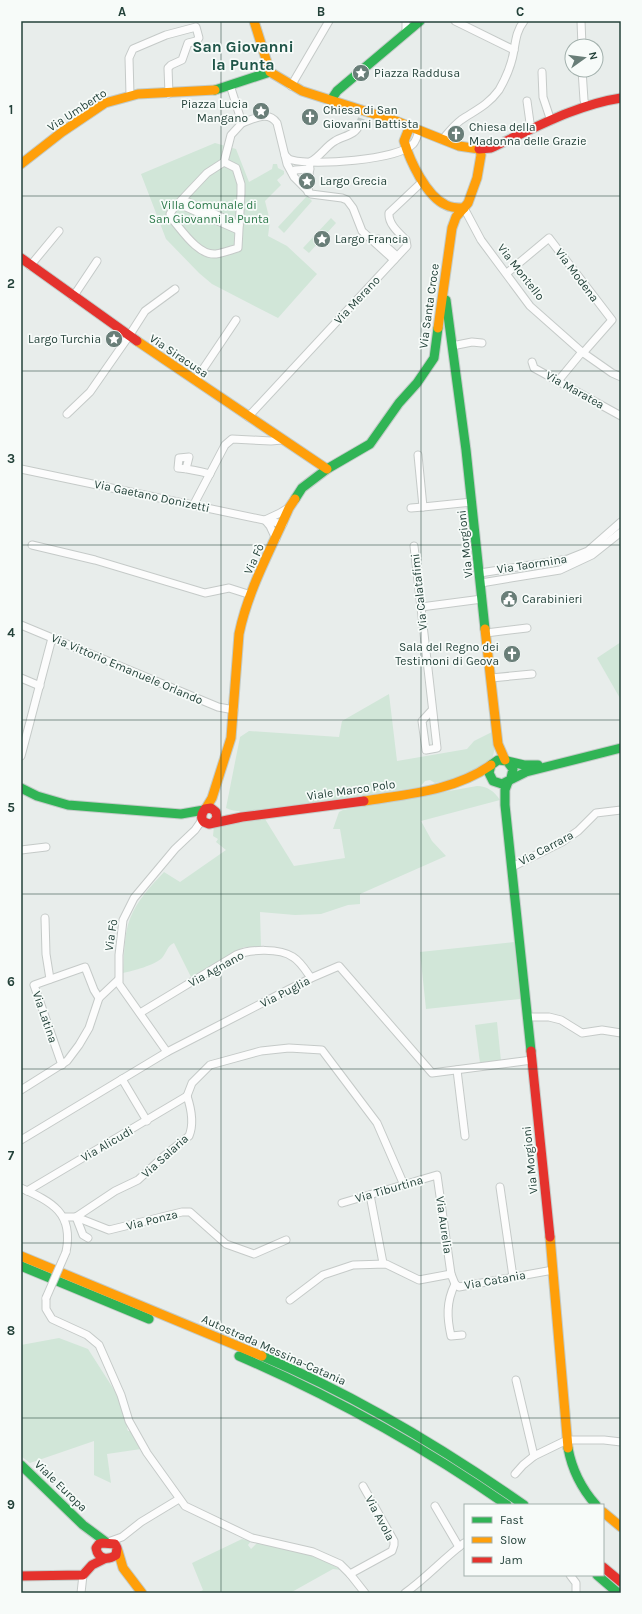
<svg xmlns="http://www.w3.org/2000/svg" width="642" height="1614" viewBox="0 0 642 1614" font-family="Karla,sans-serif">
<rect width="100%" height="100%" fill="#e8edeb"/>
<g fill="#d1e6d8">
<polygon points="215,143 236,149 249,182 272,169 273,164 277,164 278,168 284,171 284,174 277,180 281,185 265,201 270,221 268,236 287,246 317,274 278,318 212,284 199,273 166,239 141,174"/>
<polygon points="307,196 312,201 284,233 278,227"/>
<polygon points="331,218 336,223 309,253 303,248"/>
<polygon points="621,642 621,700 597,658"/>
<path d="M389,694L397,761L467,749L474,741L494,731L495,747L492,760L473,774L435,783L430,780L425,781L420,787L259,810C248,811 235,813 226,808L240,737L249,731L339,737L342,721Z"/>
<path d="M477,786C487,786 494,791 500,800L421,821L432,841L446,856L360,894V904L348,905L321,914L295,915L260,912L261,947H244L191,977L174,943C167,946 167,952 162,958C155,965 133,971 123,973C124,959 124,943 127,929C132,906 148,889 164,872L180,882L226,850L216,842L218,839L213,836L214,826L265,819L294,866L345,858L340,829H333L339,812L343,810Z"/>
<polygon points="514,942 520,999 426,1009 420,952"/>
<polygon points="497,1022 501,1061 480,1063 475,1025"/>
<polygon points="59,1338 88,1349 118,1396 128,1426 127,1428 128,1431 131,1431 141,1449 107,1454 111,1483 94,1475 94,1441 30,1463 21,1456 21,1345"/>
<path d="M242,1539L251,1541L248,1545L251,1549L258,1542C288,1550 315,1553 341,1570L333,1569L290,1593H197L203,1590L192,1563Z"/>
</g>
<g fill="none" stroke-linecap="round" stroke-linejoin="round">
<polyline stroke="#c1cbc8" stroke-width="7" stroke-dasharray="7 3.5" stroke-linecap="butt" points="359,125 363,114"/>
<defs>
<g id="street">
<polyline points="406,21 406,32"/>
<polyline points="455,21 514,50"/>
<polyline points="581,21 582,46"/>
<polyline points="582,70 584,100 586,106"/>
<polyline points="542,72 543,97 551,121"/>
<path d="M230,85L242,123C254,119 268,110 277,123L287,164L294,177L311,194L342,198L347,200L353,208L362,231L394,260"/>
<polyline points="291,86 329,21"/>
<polyline points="130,95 129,58 133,49 166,35 196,27 199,38 196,41 188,43 182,60 171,65 168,68 169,94"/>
<polyline points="527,101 531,130"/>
<path d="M442,140C448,133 453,126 461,120C476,110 488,105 499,90C506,78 512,63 514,50C516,38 517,30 524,21"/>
<path d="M285,155C287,157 289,160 292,160C313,166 398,160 413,144C416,141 418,134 419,130"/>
<path d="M224,162L236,168L241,184V193L238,248C231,250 223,253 216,254C199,256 183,232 173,220L170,214L173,209L207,173L224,162L231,135L242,123"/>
<polyline points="293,174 295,170 310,169"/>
<path d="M308,192L310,162C320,157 326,146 335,141C343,136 356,135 359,125"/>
<polyline points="188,202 239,225"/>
<polyline points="179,204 238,230"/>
<polyline points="464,208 481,240 530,306 582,352 612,373 621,377"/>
<polyline points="378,239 397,256"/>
<polyline points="30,266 59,231"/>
<polyline points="507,273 549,238 612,320 583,353"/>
<polyline points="73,297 97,261"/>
<polyline points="452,346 472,342 482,343"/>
<polyline points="532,362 534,368 621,416"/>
<polyline points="195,381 236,320"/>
<polyline points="558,381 582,352"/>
<polyline points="67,414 90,392 129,336 145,311 175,289"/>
<path d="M248,417L407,246L406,240C399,233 388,224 389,213L423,181"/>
<polyline points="418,455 423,507 472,502"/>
<polyline points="21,469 283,524"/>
<path d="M186,469L189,457L179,458L178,468C189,469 199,471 210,474"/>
<polyline points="194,504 225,445 232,439 271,441 282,440"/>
<polyline points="411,508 423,507"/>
<polyline points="276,539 270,526 265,520 280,513 288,508"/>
<polyline points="32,545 95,560 205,593 229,588 251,595"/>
<polyline points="414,546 437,748 426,750 422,721 432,710"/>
<polyline points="480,573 568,559 588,551 621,522"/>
<polyline points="481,583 560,570 592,555 621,532"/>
<polyline points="421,607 482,599"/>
<polyline points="21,625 218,707 234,710"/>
<polyline points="486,633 527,628"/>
<polyline points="21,678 40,686"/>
<polyline points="491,678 532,674"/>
<polyline points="21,756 52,638"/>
<polyline points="21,850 46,847"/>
<polyline points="512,867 562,842 578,831 596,813 621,810"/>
<polyline points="45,918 46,954 50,979"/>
<path d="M140,1013L236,955C250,949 280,948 293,957C301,962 306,971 311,978"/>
<polyline points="528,1017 549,1017 561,1020 582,1033 602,1030 621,1033"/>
<polyline points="167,1052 119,984 119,955 123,920 134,898 175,849 195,830 202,820"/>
<polyline points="62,1065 34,985 85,967 94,990 99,998"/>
<polyline points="457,1070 465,1136"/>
<polyline points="122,1079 147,1121"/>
<polyline points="21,1090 67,1061 79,1045 89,1028 99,998 118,980"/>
<polyline points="187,1096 192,1083 210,1065 261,1051 289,1048 322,1050 377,1123 404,1185"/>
<polyline points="21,1140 167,1052 311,978 339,966 432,1073 532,1060"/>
<polyline points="500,1187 513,1277"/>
<path d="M21,1188C52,1202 74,1213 66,1252"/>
<polyline points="27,1191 187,1096"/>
<polyline points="370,1195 383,1263"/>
<polyline points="342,1203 437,1175 451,1274"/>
<path d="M64,1217H76L115,1191L138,1180L164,1156L189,1136C194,1124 191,1108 187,1096"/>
<polyline points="76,1217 109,1230 182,1212 190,1212 226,1244 254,1254 286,1240"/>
<polyline points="76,1217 83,1235 88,1238"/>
<path d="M455,1284C446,1302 447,1318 451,1336L462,1335"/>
<polyline points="46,1298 46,1309 52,1319 87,1335 99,1345 121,1395 129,1421 147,1453 185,1506 252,1538 313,1552 340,1564 350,1574 365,1593"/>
<polyline points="290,1300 323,1275 353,1265 386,1264 419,1280 451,1274 455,1284 459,1287 553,1270"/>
<polyline points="516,1380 534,1456"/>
<polyline points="515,1474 523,1465 534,1456 567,1440 604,1440 621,1442"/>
<polyline points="435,1506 459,1547"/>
<polyline points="108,1542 122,1537 141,1522 179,1499"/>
<polyline points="350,1574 392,1551 394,1545 394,1541 363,1486"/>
<polyline points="570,1575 576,1583 576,1593"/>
<polyline points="81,1593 83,1575"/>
<path d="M405,1593C426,1578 443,1559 464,1543"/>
</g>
<g id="fast">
<polyline points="215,90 270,72"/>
<polyline points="331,100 337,91 420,21"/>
<polyline points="446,300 466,450 485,629"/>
<polyline points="295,499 302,488 327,469 370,444 399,403 417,383 434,358 438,328"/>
<polyline points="507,761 524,765 538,765"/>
<polyline points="511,778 513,769 507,761 498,760 491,765 489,773 493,781 502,784 526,772 621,748"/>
<polyline points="508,782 505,790 505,805 531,1051"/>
<polyline points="21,788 37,796 68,805 181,814 204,810"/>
<polyline points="21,1266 149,1319"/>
<path d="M239,1356C334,1397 422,1446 507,1505"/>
<path d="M262,1356C355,1395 441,1447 524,1505"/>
<path d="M568,1448C572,1470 581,1488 596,1505"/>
<polyline points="21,1465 83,1525 106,1542"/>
<polyline points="597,1575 618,1593"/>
</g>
<g id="slow">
<polyline points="254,21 270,72 302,91 396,121 459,146 479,149"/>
<path d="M410,126L404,141C410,161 426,196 446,205C451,208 458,208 464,208"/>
<polyline points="21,164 62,132 105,103 138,94 215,90"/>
<polyline points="438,328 452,228 456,217 468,203 477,178 481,155 480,150"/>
<polyline points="137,341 327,469"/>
<polyline points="485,629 498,744 505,760"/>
<path d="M364,801C408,794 454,791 491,765"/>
<path d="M206,808L212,798L231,738L239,634C248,590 271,549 289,508L295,499"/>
<polyline points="550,1237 568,1448"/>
<polyline points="21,1256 262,1356"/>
<polyline points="603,1512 621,1527"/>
<polyline points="118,1551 123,1568 142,1593"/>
</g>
<g id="jam">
<path d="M479,149L491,148C533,129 575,105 621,98"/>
<polyline points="21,258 137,341"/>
<path d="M213,823L217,818L216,812L211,808L205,809C202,813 200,818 204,822L209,824L242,817L364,801"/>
<polyline points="531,1051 550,1237"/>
<path d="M102,1543L115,1544L117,1548L116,1555C107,1561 98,1559 96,1548L99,1544Z"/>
<polyline points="603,1567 621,1582"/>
<polyline points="21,1576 83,1575 92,1565 104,1559"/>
</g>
</defs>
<use href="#street" stroke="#c5cac8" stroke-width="9"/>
<use href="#fast" stroke="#c3cbc8" stroke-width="11"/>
<use href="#slow" stroke="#c3cbc8" stroke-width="11"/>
<use href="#jam" stroke="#c3cbc8" stroke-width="11"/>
<use href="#street" stroke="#fcfcfc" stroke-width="7"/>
<use href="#fast" stroke="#30b455" stroke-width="9"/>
<use href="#slow" stroke="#ff9f0a" stroke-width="9"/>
<use href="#jam" stroke="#e5322d" stroke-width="9"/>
<defs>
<polyline id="street-bridge" points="46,1298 66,1252"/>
</defs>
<use href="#street-bridge" stroke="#c5cac8" stroke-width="9" stroke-linecap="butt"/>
<use href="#street-bridge" stroke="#fcfcfc" stroke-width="7"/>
</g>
<path fill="none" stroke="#24423a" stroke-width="1" stroke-opacity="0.55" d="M221,21V1593M421,21V1593M21,196H621M21,371H621M21,545H621M21,720H621M21,894H621M21,1069H621M21,1243H621M21,1418H621"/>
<defs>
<symbol id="sight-disc" viewBox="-11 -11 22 22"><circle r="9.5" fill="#697e78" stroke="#f7fbf9"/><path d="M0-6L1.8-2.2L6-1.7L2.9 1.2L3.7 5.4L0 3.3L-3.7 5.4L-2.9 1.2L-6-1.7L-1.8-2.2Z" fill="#fff"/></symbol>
<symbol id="church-disc" viewBox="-11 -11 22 22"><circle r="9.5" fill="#697e78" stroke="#f7fbf9"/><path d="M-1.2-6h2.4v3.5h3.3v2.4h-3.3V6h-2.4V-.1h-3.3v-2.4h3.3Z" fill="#fff"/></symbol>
<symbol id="civic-disc" viewBox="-11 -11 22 22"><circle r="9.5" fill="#697e78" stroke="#f7fbf9"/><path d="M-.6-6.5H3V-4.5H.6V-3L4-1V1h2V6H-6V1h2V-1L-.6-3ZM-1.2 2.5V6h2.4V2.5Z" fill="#fff"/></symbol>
</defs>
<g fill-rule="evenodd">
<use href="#sight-disc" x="351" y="63" width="20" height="20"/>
<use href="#sight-disc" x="251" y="101" width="20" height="20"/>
<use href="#church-disc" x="300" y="107" width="20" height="20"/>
<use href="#church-disc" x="446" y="124" width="20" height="20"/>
<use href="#sight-disc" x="297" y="171" width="20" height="20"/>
<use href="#sight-disc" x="312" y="229" width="20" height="20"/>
<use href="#sight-disc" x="104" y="329" width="20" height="20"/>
<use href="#civic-disc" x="499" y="589" width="20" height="20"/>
<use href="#church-disc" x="502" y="644" width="20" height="20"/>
</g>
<g text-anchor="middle" stroke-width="3.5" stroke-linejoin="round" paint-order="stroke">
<g font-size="12" fill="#24423a" stroke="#f7fbf9" text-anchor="start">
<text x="374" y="77">Piazza Raddusa</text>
<text x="248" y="108" text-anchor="end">Piazza Lucia<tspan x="248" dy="14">Mangano</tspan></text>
<text x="323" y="114">Chiesa di San<tspan x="323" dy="14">Giovanni Battista</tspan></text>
<text x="469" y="131">Chiesa della<tspan x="469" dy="14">Madonna delle Grazie</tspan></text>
<text x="320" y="185">Largo Grecia</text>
<text x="335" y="243">Largo Francia</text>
<text x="101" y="343" text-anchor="end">Largo Turchia</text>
<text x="522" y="603">Carabinieri</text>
<text x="499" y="651" text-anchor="end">Sala del Regno dei<tspan x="499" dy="14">Testimoni di Geova</tspan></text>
</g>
<g font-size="12" fill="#24423a" stroke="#f7fbf9">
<text transform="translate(77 110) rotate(-33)" y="4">Via Umberto</text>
<text transform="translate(521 272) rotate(52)" y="4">Via Montello</text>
<text transform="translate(577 275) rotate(53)" y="4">Via Modena</text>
<text transform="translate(357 300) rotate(-47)" y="4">Via Merano</text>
<text transform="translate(429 306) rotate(-82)" y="4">Via Santa Croce</text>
<text transform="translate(179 356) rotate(34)" y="4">Via Siracusa</text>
<text transform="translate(575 390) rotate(29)" y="4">Via Maratea</text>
<text transform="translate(152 496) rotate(12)" y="4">Via Gaetano Donizetti</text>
<text transform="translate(465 544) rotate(-96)" y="4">Via Morgioni</text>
<text transform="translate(254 559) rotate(-66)" y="4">Via Fò</text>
<text transform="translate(532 564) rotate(-9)" y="4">Via Taormina</text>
<text transform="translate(419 592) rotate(-96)" y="4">Via Calatafimi</text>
<text transform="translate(127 669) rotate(23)" y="4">Via Vittorio Emanuele Orlando</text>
<text transform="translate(351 790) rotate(-8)" y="4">Viale Marco Polo</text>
<text transform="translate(546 848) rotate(-28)" y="4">Via Carrara</text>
<text transform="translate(111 935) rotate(-81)" y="4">Via Fò</text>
<text transform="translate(216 969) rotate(-29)" y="4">Via Agnano</text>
<text transform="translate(285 992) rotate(-27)" y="4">Via Puglia</text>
<text transform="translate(45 1017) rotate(71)" y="4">Via Latina</text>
<text transform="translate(107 1144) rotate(-30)" y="4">Via Alicudi</text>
<text transform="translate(165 1156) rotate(-42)" y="4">Via Salaria</text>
<text transform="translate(530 1160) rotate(-96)" y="4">Via Morgioni</text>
<text transform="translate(389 1189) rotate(-16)" y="4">Via Tiburtina</text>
<text transform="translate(152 1220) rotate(-14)" y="4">Via Ponza</text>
<text transform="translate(444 1225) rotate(82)" y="4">Via Aurelia</text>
<text transform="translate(495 1280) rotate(-10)" y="4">Via Catania</text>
<text transform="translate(274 1350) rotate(24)" y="4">Autostrada Messina-Catania</text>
<text transform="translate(61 1486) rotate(44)" y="4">Viale Europa</text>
<text transform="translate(380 1518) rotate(62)" y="4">Via Avola</text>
</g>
<g font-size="12" fill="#2d7a4b" stroke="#f7fbf9">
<text x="209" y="209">Villa Comunale di<tspan x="209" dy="14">San Giovanni la Punta</tspan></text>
</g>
<g font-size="16" font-weight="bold" fill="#1f5548" stroke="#f7fbf9">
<text x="243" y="52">San Giovanni<tspan x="243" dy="18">la Punta</tspan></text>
</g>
</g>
<rect width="642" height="1614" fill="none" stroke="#f7fbf9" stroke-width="44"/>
<rect x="464" y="1504" width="140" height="72" fill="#f7fbf9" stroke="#a3b1ad"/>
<rect x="472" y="1517" width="20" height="6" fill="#30b455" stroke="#a3b1ad"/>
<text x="500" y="1524" font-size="12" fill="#24423a">Fast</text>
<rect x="472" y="1537" width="20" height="6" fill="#ff9f0a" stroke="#a3b1ad"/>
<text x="500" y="1544" font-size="12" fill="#24423a">Slow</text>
<rect x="472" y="1557" width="20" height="6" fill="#e5322d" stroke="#a3b1ad"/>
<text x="500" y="1564" font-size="12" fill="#24423a">Jam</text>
<g transform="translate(584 58) rotate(76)"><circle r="19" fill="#f7fbf9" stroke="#a3b1ad"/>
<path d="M0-3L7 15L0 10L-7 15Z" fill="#697e78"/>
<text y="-6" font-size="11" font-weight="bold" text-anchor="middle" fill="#24423a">N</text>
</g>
<rect x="22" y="22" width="598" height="1570" fill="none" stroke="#24423a" stroke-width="1.5"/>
<g font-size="13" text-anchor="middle" font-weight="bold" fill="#24423a">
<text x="122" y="16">A</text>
<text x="321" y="16">B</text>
<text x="520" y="16">C</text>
<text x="11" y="114">1</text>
<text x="11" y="288">2</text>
<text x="11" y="463">3</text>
<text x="11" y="637">4</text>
<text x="11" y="812">5</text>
<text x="11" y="986">6</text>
<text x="11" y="1160">7</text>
<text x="11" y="1335">8</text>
<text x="11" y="1509">9</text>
</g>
</svg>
